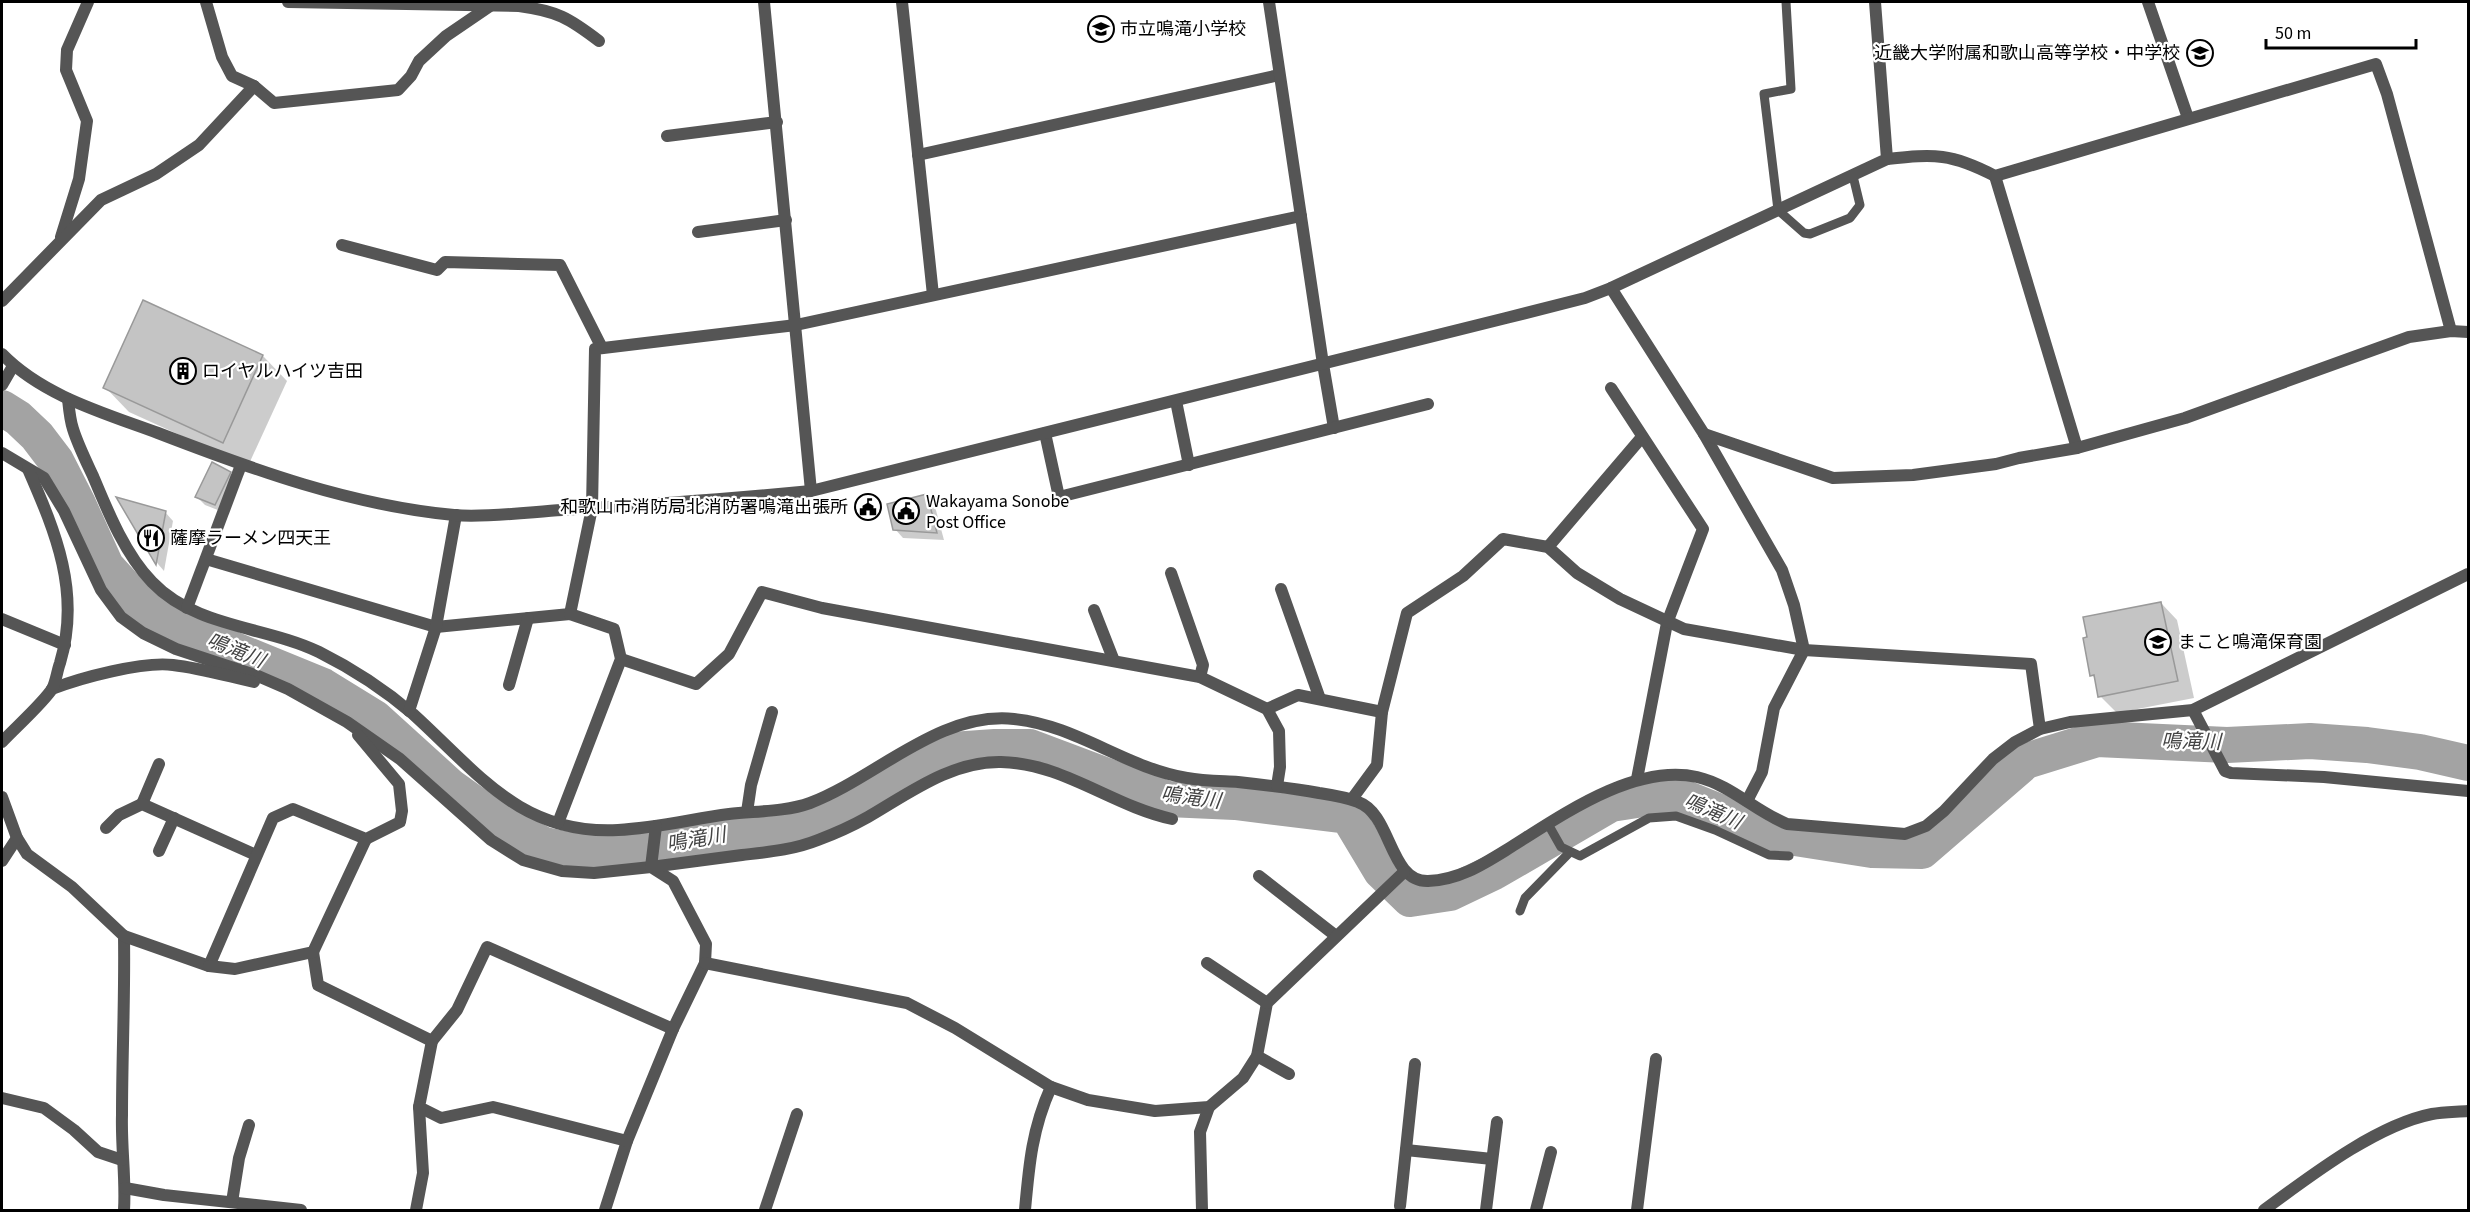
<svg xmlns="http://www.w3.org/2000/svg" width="2470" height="1212" viewBox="0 0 2470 1212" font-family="'Source Sans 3','Noto Sans JP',sans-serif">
<rect width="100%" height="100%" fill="#fff"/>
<g fill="#0003">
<polygon points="144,302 263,356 287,381 248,466 129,412 105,387"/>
<polygon points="230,473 238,481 223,512 205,505 197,497"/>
<polygon points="926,495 934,503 944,540 903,538 895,529"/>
<polygon points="119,500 165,512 173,521 164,571 158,564"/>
<polygon points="2161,603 2177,620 2194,698 2117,713 2100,696 2097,680 2092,675 2088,638"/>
</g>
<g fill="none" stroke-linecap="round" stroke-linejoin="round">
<polyline stroke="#a3a3a3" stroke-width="36" points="2,408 18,418 37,436 56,461 78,504 106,566 136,599 164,621 323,686 375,718 451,787 493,817 544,845 574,851 629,851 751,833 826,817 952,750 995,747 1030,747 1168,799 1235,802 1348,816 1381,871 1410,899 1450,893 1494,872 1611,804 1675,794 1722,813 1764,833 1872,850 1922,851 2026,761 2097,739 2227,745 2310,741 2367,745 2420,752 2468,763"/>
</g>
<g fill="#c4c4c4" stroke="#999" stroke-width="1.5">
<polygon points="143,300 263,355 223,443 103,388"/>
<polygon points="212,462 231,472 215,505 195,497"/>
<polygon points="927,494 937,533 893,530 887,504"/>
<polygon points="116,497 166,511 156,565"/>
<polygon points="2161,602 2178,681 2098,697 2094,675 2090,676 2083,638 2087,637 2083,617"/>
</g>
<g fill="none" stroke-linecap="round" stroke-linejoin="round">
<g stroke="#555" stroke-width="9">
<polyline points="1786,2 1791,89 1764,94 1778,210 1804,233 1810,234 1850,218 1860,205 1853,176"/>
<polyline points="1548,824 1561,847 1580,856 1649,818 1676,816 1715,830 1769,855 1789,856"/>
<polyline points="1520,911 1525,898 1570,852"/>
</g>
<g stroke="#555" stroke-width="12">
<polyline points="206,2 222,57 232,76 254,86 274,103 398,90 411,76 419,61 446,36 490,6"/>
<path d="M288,2L519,6C557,11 569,18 599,41"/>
<polyline points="902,2 933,295"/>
<polyline points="2148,2 2188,118"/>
<polyline points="667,136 777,122"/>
<polyline points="918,155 1279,75"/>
<path d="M1887,159C1935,154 1951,153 1995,176L2376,64L2387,94L2451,331"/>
<polyline points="1995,176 2077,448"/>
<polyline points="698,232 786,220"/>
<polyline points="61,237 79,179 87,121 66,70 67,50 88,2"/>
<polyline points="342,245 437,270 445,262 560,265 602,348"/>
<polyline points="1611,288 1704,434 1782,570 1794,605 1804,650 1774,708 1762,772 1747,801"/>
<polyline points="2,301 101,200 156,174 199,145 254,86"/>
<polyline points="1323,364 1334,428"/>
<polyline points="2,385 13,366"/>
<polyline points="1611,388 1703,529 1667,623 1637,779"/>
<path d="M68,399C69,409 70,420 73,429C78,445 86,461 93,476C108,512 125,554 152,582C196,628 265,626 319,652C353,669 385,690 413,714C478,773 521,835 618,830C656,828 692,819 729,814C755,811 785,812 810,803C876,778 939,711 1014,719C1076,725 1126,768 1187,778C1203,781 1221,781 1238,782C1265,785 1292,788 1319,793C1332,795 1346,797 1358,802C1392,814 1389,882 1428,881C1460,880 1485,863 1511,847C1562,815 1635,763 1697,777C1731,785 1755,811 1787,824L1905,834L1926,826L1944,811L1993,759L2015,742L2040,729L2070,722L2193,710L2468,574"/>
<polyline points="1176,401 1189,465"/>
<polyline points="1045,433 1059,497 1428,404"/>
<polyline points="1704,434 1833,478 1913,475 1996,464 2019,458 2077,448 2185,418 2409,337 2451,331 2468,332"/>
<polyline points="2,453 44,478 64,511 101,590 121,617 143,633 176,649 258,676 288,689 347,722 400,759 491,840 523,860 562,871 594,873 651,867 673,881 706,944 705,963 673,1029 627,1141 605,1210"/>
<polyline points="1548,547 1642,437"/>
<polyline points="206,559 436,627 570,614 592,508 595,349 796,325 1301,216"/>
<polyline points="1171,573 1203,665 1200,677"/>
<polyline points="1281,589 1320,699"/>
<polyline points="187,608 241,465"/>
<polyline points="1094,610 1114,661"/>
<polyline points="2,619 65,645"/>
<polyline points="621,659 696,684 729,654 762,592 822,608 1200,677 1267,709 1279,731 1280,767 1277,786"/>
<polyline points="509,685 528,618"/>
<path d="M52,689C80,678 143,661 173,665C200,668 227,676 254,682"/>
<polyline points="1267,709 1298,695 1382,712"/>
<polyline points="2193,710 2225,771 2231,773 2324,777 2468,791"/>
<polyline points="409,711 436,627 456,515"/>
<path d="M2,742C14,729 43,703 52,689C56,682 57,671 60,663C81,593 56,533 28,469"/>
<path d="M2,797L17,838L27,854L72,887L124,936C125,996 122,1055 122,1115C121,1147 126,1179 124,1210"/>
<polyline points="1352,799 1377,765 1382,712 1407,613 1463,576 1503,539 1548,547 1577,573 1620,599 1684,629 1804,650 2031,664 2040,729"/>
<polyline points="142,804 159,764"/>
<polyline points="747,812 751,785 772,712"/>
<polyline points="558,823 621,659 614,629 570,614"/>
<path d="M656,826L651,867C681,863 712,859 742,855C768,852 793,850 818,840C834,834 852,826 868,817C908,794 951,761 1001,762C1063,763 1112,806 1172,819"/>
<polyline points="106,828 119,815 142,804 256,855"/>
<polyline points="159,851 174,818"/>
<polyline points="2,861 17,838"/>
<polyline points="1259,876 1336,936"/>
<polyline points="124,936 209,966 273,818 293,809 366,839 400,822 402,811 399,784 358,735"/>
<polyline points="313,952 318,985 432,1041 419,1107 441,1118 493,1107 627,1141"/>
<polyline points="705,963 907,1003 955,1028 1051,1087 1088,1100 1155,1111 1209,1107 1243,1078 1257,1056 1267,1003 1404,872"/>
<polyline points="1207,963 1267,1003"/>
<polyline points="209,966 235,969 313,952 366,839"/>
<polyline points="432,1041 457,1010 487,947 673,1029"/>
<polyline points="1257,1056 1289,1074"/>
<polyline points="2,1098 44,1108 74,1130 98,1152 122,1160"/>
<polyline points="1406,1150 1492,1159"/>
<polyline points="125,1188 164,1195 301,1210"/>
<polyline points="232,1202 239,1158 249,1125"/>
<polyline points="1400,1206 1415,1064"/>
<polyline points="416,1210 423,1173 419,1107"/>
<polyline points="765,1210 797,1114"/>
<path d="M1025,1210C1029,1165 1032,1129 1051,1087"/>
<polyline points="1202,1210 1200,1132 1209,1107"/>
<polyline points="1486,1210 1497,1122"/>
<polyline points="1536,1210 1551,1152"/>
<polyline points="1637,1210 1656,1059"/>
<path d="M2264,1210C2309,1177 2376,1125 2432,1114C2443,1112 2456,1112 2468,1111"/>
</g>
<g stroke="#555" stroke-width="12">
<polyline points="764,2 811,491"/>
<polyline points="1269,2 1323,364"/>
<path d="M2,354C43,396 104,413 158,433C254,470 350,505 454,515C485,518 530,512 562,510C645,505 728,499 811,491L1506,318L1585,298L1611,288L1887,159L1875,2"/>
</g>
</g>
<defs>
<symbol id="school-ring" viewBox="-11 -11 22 22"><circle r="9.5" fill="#fff" stroke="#000" stroke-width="1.5"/><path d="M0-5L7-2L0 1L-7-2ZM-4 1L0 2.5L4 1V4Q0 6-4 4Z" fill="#000"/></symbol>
<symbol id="building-ring" viewBox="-11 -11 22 22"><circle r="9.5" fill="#fff" stroke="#000" stroke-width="1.5"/><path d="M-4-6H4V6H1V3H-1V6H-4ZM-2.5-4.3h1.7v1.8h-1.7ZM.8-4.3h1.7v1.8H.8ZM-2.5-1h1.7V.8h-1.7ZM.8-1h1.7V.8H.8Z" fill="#000"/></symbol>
<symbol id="civic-ring" viewBox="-11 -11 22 22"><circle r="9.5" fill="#fff" stroke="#000" stroke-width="1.5"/><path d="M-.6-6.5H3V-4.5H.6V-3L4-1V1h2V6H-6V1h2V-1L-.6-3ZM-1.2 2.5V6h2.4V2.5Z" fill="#000"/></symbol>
<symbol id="restaurant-ring" viewBox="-11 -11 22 22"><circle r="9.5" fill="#fff" stroke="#000" stroke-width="1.5"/><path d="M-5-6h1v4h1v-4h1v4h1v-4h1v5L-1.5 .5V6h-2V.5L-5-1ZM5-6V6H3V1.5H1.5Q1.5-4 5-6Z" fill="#000"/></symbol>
</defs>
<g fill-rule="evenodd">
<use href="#school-ring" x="1086" y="14" width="30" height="30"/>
<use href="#school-ring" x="2185" y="38" width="30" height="30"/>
<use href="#building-ring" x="168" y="356" width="30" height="30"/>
<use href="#civic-ring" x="853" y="492" width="30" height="30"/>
<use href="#civic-ring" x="891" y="496" width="30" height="30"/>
<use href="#restaurant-ring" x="136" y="523" width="30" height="30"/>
<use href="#school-ring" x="2143" y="627" width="30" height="30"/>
</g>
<g text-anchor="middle" stroke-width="4.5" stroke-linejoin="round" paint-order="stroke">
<g font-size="18" fill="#000" stroke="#fff" text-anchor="start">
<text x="1120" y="35">市立鳴滝小学校</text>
<text x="2180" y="59" text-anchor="end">近畿大学附属和歌山高等学校・中学校</text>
<text x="202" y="377">ロイヤルハイツ吉田</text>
<text x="926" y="507">Wakayama Sonobe<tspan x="926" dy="21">Post Office</tspan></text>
<text x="848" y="513" text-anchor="end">和歌山市消防局北消防署鳴滝出張所</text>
<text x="170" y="544">薩摩ラーメン四天王</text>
<text x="2178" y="648">まこと鳴滝保育園</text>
</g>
<g font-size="20" font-style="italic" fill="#444" stroke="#fff">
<text transform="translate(236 650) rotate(22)" y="7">鳴滝川</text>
<text transform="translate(2191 741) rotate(1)" y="7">鳴滝川</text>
<text transform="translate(1191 797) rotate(7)" y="7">鳴滝川</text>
<text transform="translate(1713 811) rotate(23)" y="7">鳴滝川</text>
<text transform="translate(696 839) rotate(-10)" y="7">鳴滝川</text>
</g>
</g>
<rect width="2470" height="1212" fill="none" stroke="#000000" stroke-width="6"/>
<path d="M2266 39v9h150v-9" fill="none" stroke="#000000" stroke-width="3"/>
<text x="2275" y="39" font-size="18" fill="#000000" stroke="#ffffff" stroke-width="4.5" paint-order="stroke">50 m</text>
</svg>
